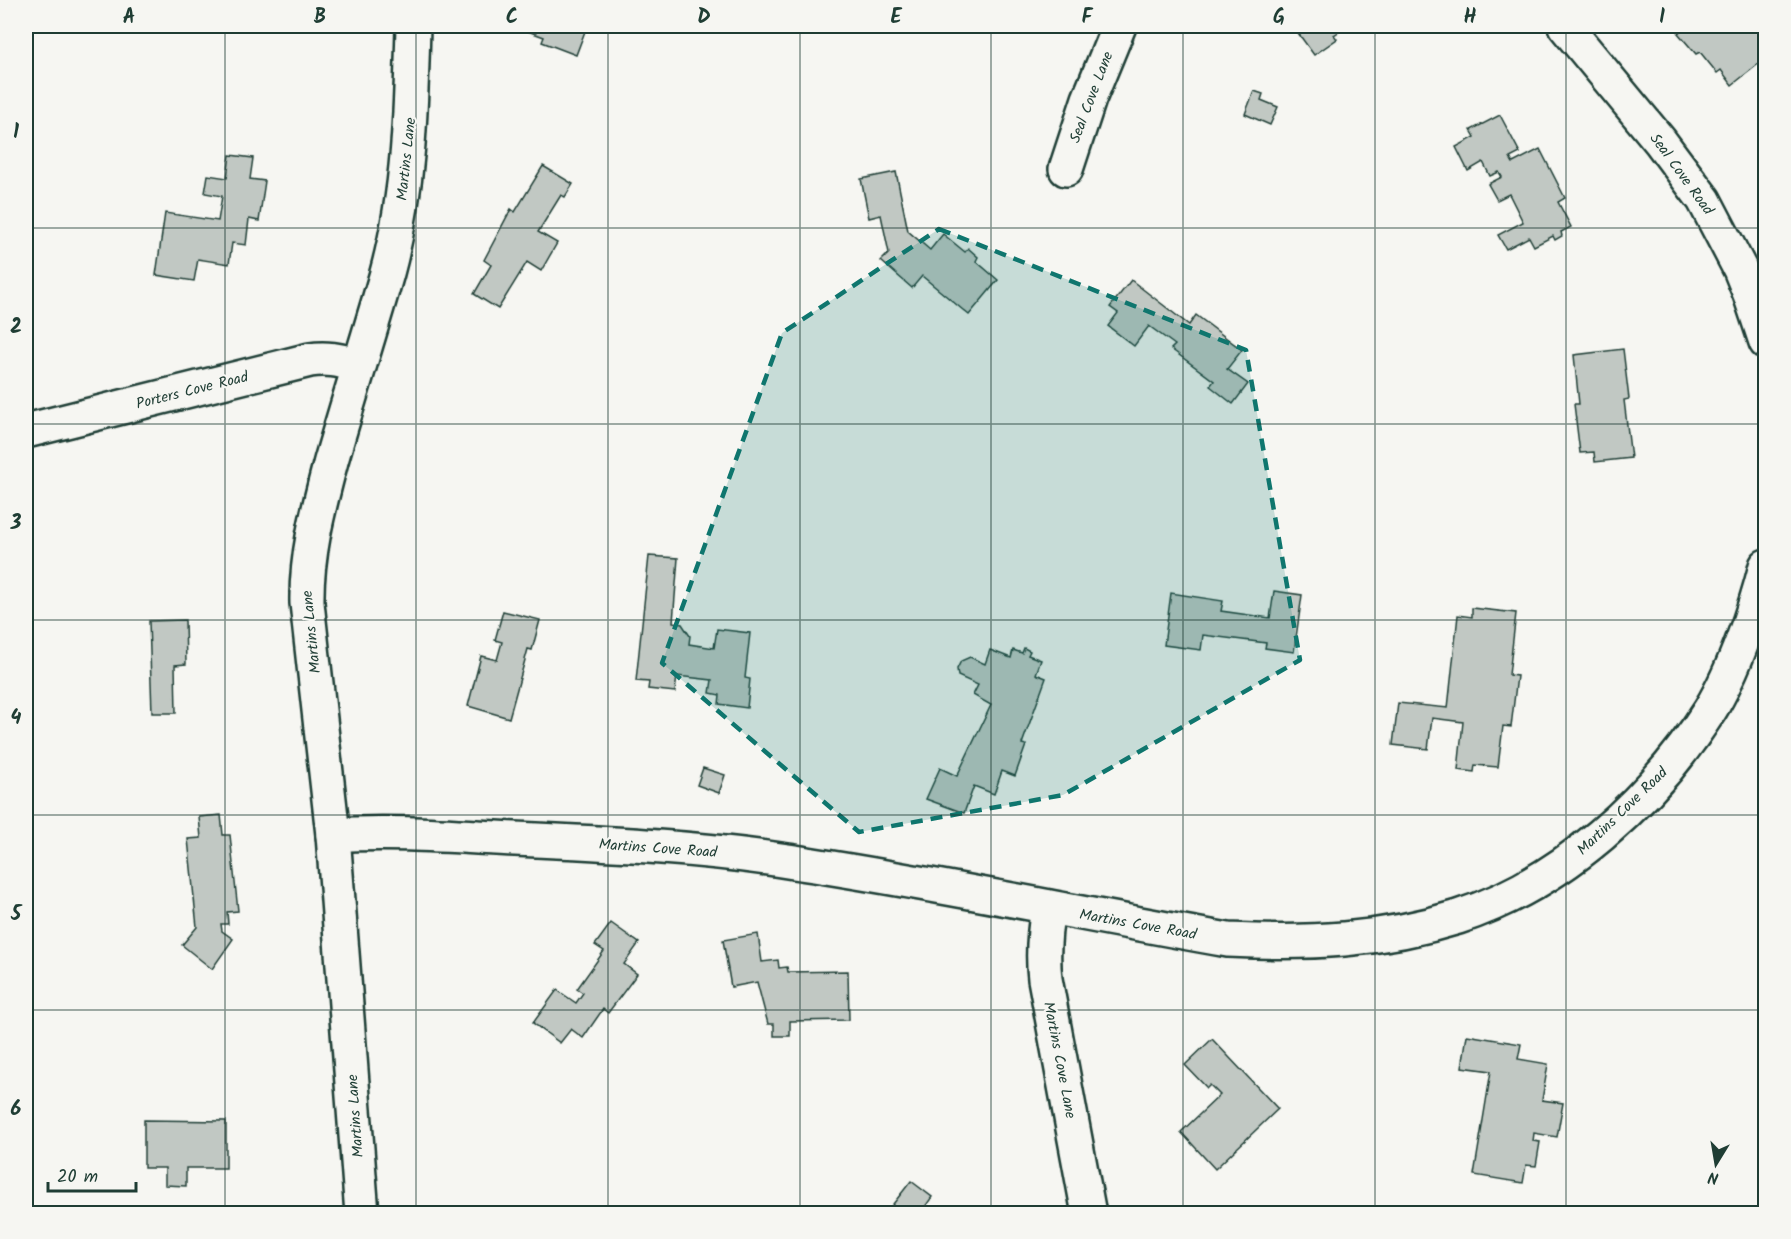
<svg xmlns="http://www.w3.org/2000/svg" width="1791" height="1239" viewBox="0 0 1791 1239" font-family="Kalam,sans-serif">
<rect width="100%" height="100%" fill="#f6f6f2"/>
<filter id="ink" filterUnits="userSpaceOnUse"><feTurbulence type="fractalNoise" baseFrequency=".0167" numOctaves="2"/><feDisplacementMap in="SourceGraphic" scale="12" xChannelSelector="R" yChannelSelector="G"/><feConvolveMatrix kernelMatrix="1 2 1 2 8 2 1 2 1" color-interpolation-filters="sRGB"/></filter>
<g filter="url(#ink)">
<g fill="#c1c8c3" stroke="#1f3d34" stroke-width="1.5">
<polygon points="514,26 587,26 576,55 542,42 544,37"/>
<polygon points="1293,26 1336,26 1340,31 1334,35 1337,39 1314,55"/>
<polygon points="1680,26 1765,26 1766,58 1732,85 1721,70 1717,73 1700,52 1696,54 1678,33 1683,29"/>
<polygon points="1254,91 1263,94 1261,100 1278,107 1270,125 1245,114"/>
<polygon points="1500,115 1520,153 1510,158 1513,163 1540,149 1565,198 1558,202 1571,227 1561,232 1562,236 1555,240 1553,236 1534,246 1529,237 1506,249 1498,235 1523,222 1509,194 1497,200 1488,184 1502,177 1499,172 1490,176 1483,162 1468,171 1456,147 1475,137 1471,130"/>
<polygon points="230,155 253,158 250,179 265,181 259,221 249,219 246,245 232,243 229,264 198,259 194,281 156,275 165,213 218,221 222,196 205,193 208,175 227,178"/>
<polygon points="543,166 573,184 565,197 561,195 538,232 557,243 541,271 527,262 498,309 474,294 491,265 484,260 511,209 515,212"/>
<polygon points="896,172 908,231 930,250 943,234 965,252 968,248 978,257 976,261 998,280 969,315 922,276 912,288 881,261 889,253 881,215 869,218 861,179"/>
<polygon points="1131,280 1189,325 1196,315 1242,350 1227,369 1248,384 1233,404 1210,386 1214,381 1171,349 1175,345 1149,326 1134,346 1108,326 1118,313 1110,307"/>
<polygon points="1623,349 1629,399 1624,400 1631,458 1595,462 1594,452 1580,453 1574,404 1579,404 1574,355"/>
<polygon points="649,556 678,558 673,622 682,624 690,636 689,644 714,648 717,629 750,633 745,678 750,679 747,708 719,704 720,695 710,693 712,680 677,676 675,692 648,689 649,682 636,681"/>
<polygon points="1274,591 1302,595 1294,652 1265,648 1266,643 1203,635 1201,650 1164,645 1171,593 1223,601 1221,611 1270,618"/>
<polygon points="1472,608 1516,613 1509,675 1517,676 1511,727 1503,726 1498,767 1475,765 1474,772 1458,770 1463,722 1432,718 1428,749 1393,745 1398,703 1448,708 1458,615 1472,617"/>
<polygon points="503,611 540,620 532,650 528,649 509,718 468,706 481,656 497,660 502,642 495,640"/>
<polygon points="185,620 186,664 175,665 176,713 152,713 149,621"/>
<polygon points="1024,648 1030,651 1028,655 1041,660 1036,674 1046,678 1022,744 1026,745 1015,776 1002,771 994,794 974,786 964,813 926,799 940,768 957,776 991,705 973,695 978,685 958,676 957,669 961,661 970,657 985,664 990,650 1011,658 1013,650 1022,653"/>
<polygon points="703,768 725,775 719,793 697,785"/>
<polygon points="221,815 223,835 230,835 238,911 227,912 228,924 221,924 222,931 233,939 212,969 182,945 197,927 188,839 201,838 199,817"/>
<polygon points="611,923 639,943 624,964 637,974 608,1013 603,1009 583,1038 571,1029 560,1043 533,1023 557,990 576,1003 583,993 577,989 604,951 595,945"/>
<polygon points="758,934 762,962 778,960 779,968 787,967 788,972 848,971 849,1020 790,1021 790,1036 774,1036 774,1024 768,1024 757,982 731,987 723,940"/>
<polygon points="1467,1035 1521,1044 1518,1059 1548,1064 1542,1100 1563,1103 1557,1137 1534,1133 1533,1141 1540,1142 1536,1166 1526,1165 1523,1183 1474,1175 1491,1071 1462,1067"/>
<polygon points="1212,1039 1278,1109 1215,1169 1181,1132 1220,1095 1210,1085 1207,1088 1185,1065"/>
<polygon points="144,1120 226,1121 226,1168 186,1168 186,1186 165,1185 165,1168 144,1168"/>
<polygon points="911,1181 932,1197 920,1214 894,1214 895,1212 890,1208"/>
</g>
<g fill="none" stroke-linecap="round" stroke-linejoin="round">
<defs>
<g id="minor">
<polyline points="1565,26 1660,141 1704,200 1740,269 1750,294 1766,342"/>
<polyline points="1066,169 1089,99 1119,26"/>
<path d="M26,431L310,360C328,357 342,361 359,365"/>
<path d="M333,835C394,831 454,836 515,839C604,843 693,847 781,860C931,882 1079,914 1228,940C1307,944 1381,941 1458,917C1562,883 1652,801 1710,710C1734,671 1755,610 1766,566"/>
<path d="M1048,907C1044,932 1042,954 1045,979L1089,1214"/>
<path d="M362,1214L333,835L307,603C306,554 319,507 331,461C349,398 369,336 387,273C409,192 411,109 413,26"/>
</g>
</defs>
<use href="#minor" stroke="#1f3d34" stroke-width="38"/>
<use href="#minor" stroke="#f6f6f2" stroke-width="33"/>
</g>
</g>
<path fill="#0f766e" fill-opacity="0.2" stroke="#0f766e" stroke-width="4.5" stroke-dasharray="12 8" stroke-linejoin="round" d="M939,229L1246,350L1300,660L1063,795L859,832L662,663L782,333Z"/>
<path fill="none" stroke="#1f3d34" stroke-width="1.5" stroke-opacity="0.55" d="M225,26V1214M416,26V1214M608,26V1214M800,26V1214M991,26V1214M1183,26V1214M1375,26V1214M1566,26V1214M26,228H1766M26,424H1766M26,620H1766M26,815H1766M26,1010H1766"/>
<g text-anchor="middle" stroke-width="4.5" stroke-linejoin="round" paint-order="stroke">
<g font-size="15" fill="#1f3d34" stroke="#f6f6f2">
<text transform="translate(1091 97) rotate(-69)" y="5">Seal Cove Lane</text>
<text transform="translate(406 159) rotate(-84)" y="5">Martins Lane</text>
<text transform="translate(1682 174) rotate(54)" y="5">Seal Cove Road</text>
<text transform="translate(192 390) rotate(-14)" y="5">Porters Cove Road</text>
<text transform="translate(311 632) rotate(-96)" y="5">Martins Lane</text>
<text transform="translate(1622 811) rotate(-44)" y="5">Martins Cove Road</text>
<text transform="translate(658 848) rotate(4)" y="5">Martins Cove Road</text>
<text transform="translate(1138 924) rotate(10)" y="5">Martins Cove Road</text>
<text transform="translate(1060 1060) rotate(79)" y="5">Martins Cove Lane</text>
<text transform="translate(355 1116) rotate(-94)" y="5">Martins Lane</text>
</g>
</g>
<rect width="1791" height="1239" fill="none" stroke="#f6f6f2" stroke-width="66"/>
<g transform="translate(1716 1164) rotate(191)" stroke="#f6f6f2" stroke-width="4.5" paint-order="stroke">
<path d="M0-4.5L10 22L0 15L-10 22Z" fill="#1f3d34"/>
<text y="-9" font-size="16" font-weight="bold" text-anchor="middle" fill="#1f3d34">N</text>
</g>
<path d="M48 1182v9h88v-9" fill="none" stroke="#1f3d34" stroke-width="3"/>
<text x="57" y="1182" font-size="18" fill="#1f3d34" stroke="#f6f6f2" stroke-width="4.5" paint-order="stroke">20 m</text>
<rect x="33" y="33" width="1725" height="1173" fill="none" stroke="#1f3d34" stroke-width="2"/>
<g font-size="20" text-anchor="middle" font-weight="bold" fill="#1f3d34">
<text x="129" y="23">A</text>
<text x="320" y="23">B</text>
<text x="512" y="23">C</text>
<text x="704" y="23">D</text>
<text x="896" y="23">E</text>
<text x="1087" y="23">F</text>
<text x="1279" y="23">G</text>
<text x="1470" y="23">H</text>
<text x="1662" y="23">I</text>
<text x="16" y="138">1</text>
<text x="16" y="333">2</text>
<text x="16" y="529">3</text>
<text x="16" y="724">4</text>
<text x="16" y="920">5</text>
<text x="16" y="1115">6</text>
</g>
</svg>
